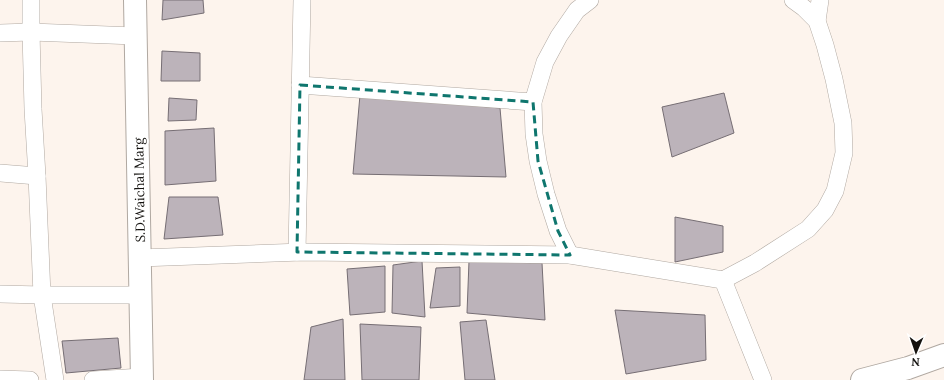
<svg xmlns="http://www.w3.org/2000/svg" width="944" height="380" viewBox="0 0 944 380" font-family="Lora,serif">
<rect width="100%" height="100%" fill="#fdf4ed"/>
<g fill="#bcb3ba" stroke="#766e74">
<polygon points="163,0 203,0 204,13 162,20"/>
<polygon points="162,51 200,53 200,81 161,81"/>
<polygon points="724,93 734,133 672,157 662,107"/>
<polygon points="360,95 500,108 506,177 353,174"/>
<polygon points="169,98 197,100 196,120 168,121"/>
<polygon points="214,128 216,181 165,185 165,131"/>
<polygon points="169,197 218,197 223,235 164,239"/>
<polygon points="675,217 723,226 723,252 675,262"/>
<polygon points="422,261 425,317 392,313 393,265"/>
<polygon points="469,261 542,263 545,320 467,313"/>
<polygon points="385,266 385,312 350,315 347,269"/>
<polygon points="460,267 460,306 430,308 436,268"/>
<polygon points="615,310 705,315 706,360 626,374"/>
<polygon points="343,319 345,380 304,380 311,327"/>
<polygon points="486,320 495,380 465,380 460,322"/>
<polygon points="360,324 421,327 419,380 362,380"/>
<polygon points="118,338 121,368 66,373 62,341"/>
</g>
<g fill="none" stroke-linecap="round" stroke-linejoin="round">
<defs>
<g id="street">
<polyline points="31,0 31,32 33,109 37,176 42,295 55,380"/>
<polyline points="817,21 820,0"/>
<polyline points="0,33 31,32 135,36"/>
<polyline points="300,85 533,102"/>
<polyline points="0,173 37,176"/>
<polyline points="297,252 302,0"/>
<polyline points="570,255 558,231 546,194 538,161 534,134 533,102 545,62 559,36 577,10 590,0"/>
<polyline points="140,258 302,252 570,255 723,280 763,380"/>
<polyline points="723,280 755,263 808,229 825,210 835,191 844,153 843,123 834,79 825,45 817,21 804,8 793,0"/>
<polyline points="0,294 42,295 141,295"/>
<polyline points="0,379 30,380"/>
<polyline points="93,380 142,377"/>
</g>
<polyline id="secondary" points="135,0 142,380"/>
<polyline id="highway" points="862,380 908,368 944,355"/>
</defs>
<use href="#street" stroke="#b0a8a1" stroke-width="18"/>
<use href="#secondary" stroke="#b0a8a1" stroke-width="24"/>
<use href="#highway" stroke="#b0a8a1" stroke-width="24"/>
<use href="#street" stroke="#fff" stroke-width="17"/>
<use href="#secondary" stroke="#fff" stroke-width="22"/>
<use href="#highway" stroke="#fff" stroke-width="22"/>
</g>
<path fill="none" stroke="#0f766e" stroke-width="3" stroke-dasharray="8 5" stroke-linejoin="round" d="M300,85L533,102L538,161L558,231L570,255L297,252Z"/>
<g text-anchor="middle" stroke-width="4" stroke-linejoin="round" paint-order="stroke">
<g font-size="13" fill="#14120f" stroke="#fff">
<text transform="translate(139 190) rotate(-91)" y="5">S.D.Waichal Marg</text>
</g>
</g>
<g transform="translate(916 352) rotate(182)" stroke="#ffffff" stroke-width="3" paint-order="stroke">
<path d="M0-3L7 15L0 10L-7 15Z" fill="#14120f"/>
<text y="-6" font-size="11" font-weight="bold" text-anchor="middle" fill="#14120f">N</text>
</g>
</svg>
